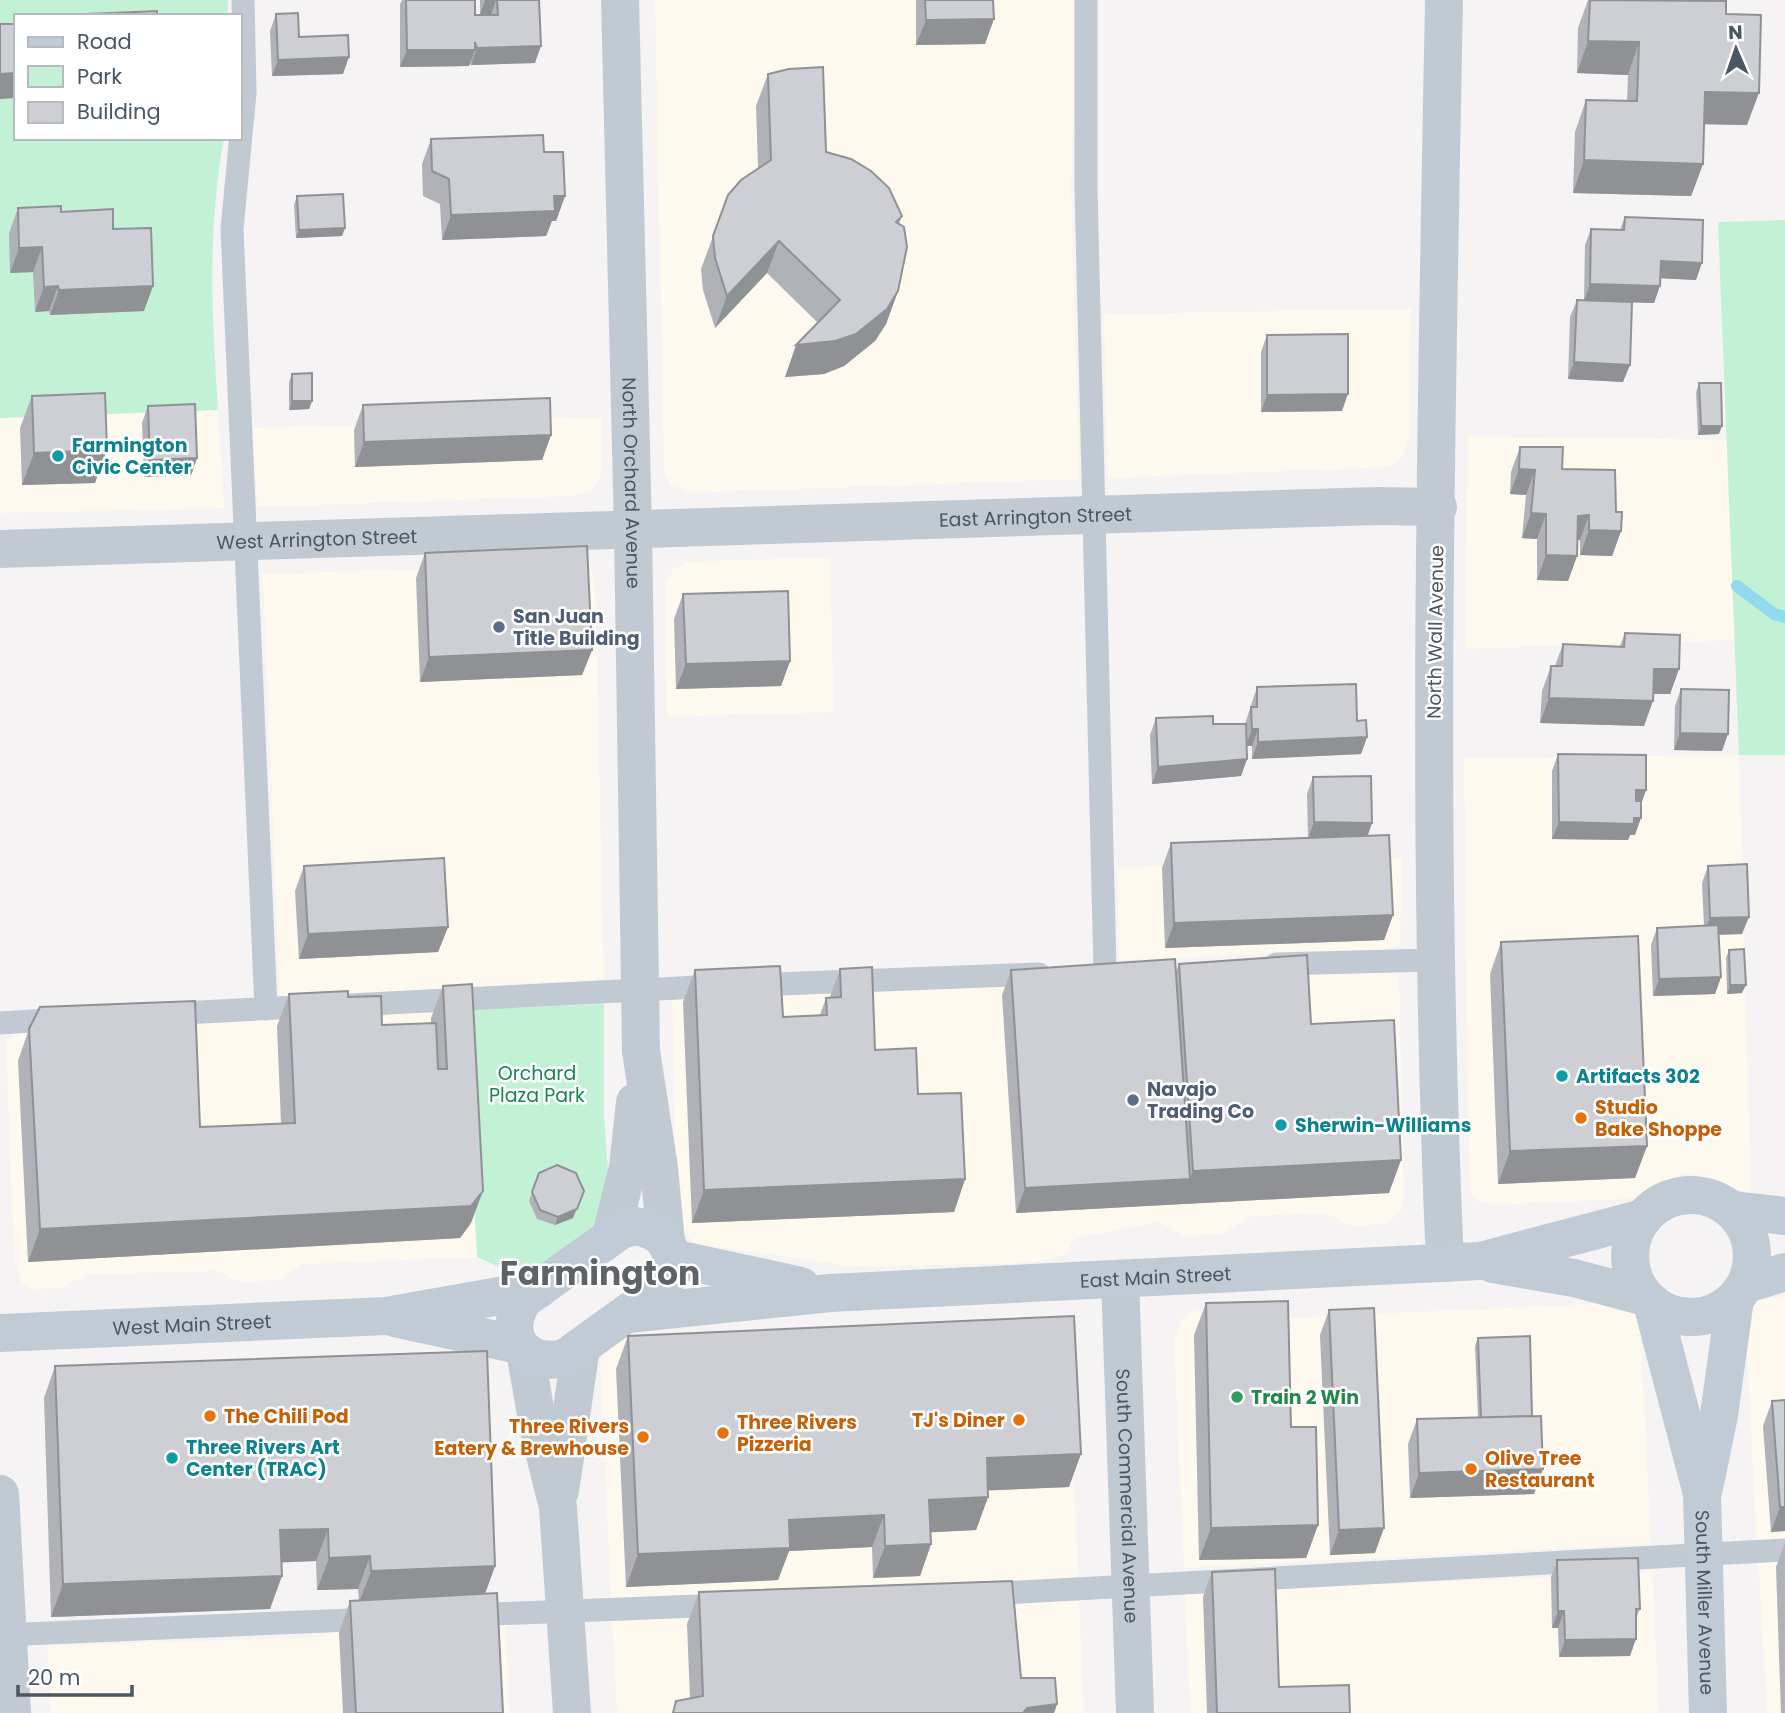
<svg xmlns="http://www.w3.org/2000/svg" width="1785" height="1713" viewBox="0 0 1785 1713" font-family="Poppins,sans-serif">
<rect width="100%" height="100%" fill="#f5f3f3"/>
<g fill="#fdf9ef">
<polygon points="655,0 1075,0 1076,52 1071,184 1079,479 688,493 671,485 664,472"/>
<polygon points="1411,309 1409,439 1403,456 1389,467 1108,478 1104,314"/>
<polygon points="218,410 224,508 0,513 0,418"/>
<polygon points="601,417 601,477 592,490 576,496 257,507 253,428"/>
<polygon points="1468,436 1728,440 1735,640 1465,649"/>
<polygon points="830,557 834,712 667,717 665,585 673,569 687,562"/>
<polygon points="577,564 591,570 595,581 604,979 280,998 263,574"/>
<polygon points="1739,755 1751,1193 1691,1173 1671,1178 1639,1198 1492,1205 1477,1201 1472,1194 1469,1171 1464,758"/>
<polygon points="1402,857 1400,945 1384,950 1119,960 1117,868"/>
<polygon points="1399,972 1404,1198 1402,1210 1385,1224 1352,1226 1324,1213 1253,1216 1220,1234 1185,1236 1159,1222 1080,1237 1072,1242 1066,1255 1028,1263 857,1267 697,1244 682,1232 677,1214 672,998"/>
<polygon points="464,1010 477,1257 303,1264 276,1280 241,1282 218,1271 86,1274 61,1288 31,1289 22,1283 14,1257 6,1041 17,1031"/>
<polygon points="1785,1296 1785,1540 1757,1541 1745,1319 1754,1301"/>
<polygon points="1613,1303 1633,1309 1640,1323 1651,1544 1184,1568 1174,1340 1182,1319 1188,1315 1197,1310 1222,1310 1241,1320"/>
<polygon points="1047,1318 1069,1341 1078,1578 611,1598 600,1365 602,1355 621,1338 1011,1325 1019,1319"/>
<polygon points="1785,1556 1785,1713 1767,1713 1758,1557"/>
<polygon points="1652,1572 1659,1713 1190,1713 1185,1593"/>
<polygon points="1079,1601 1084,1713 617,1713 612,1621"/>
<polygon points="506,1623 509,1713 51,1713 47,1646 321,1637 339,1630"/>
</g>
<g fill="#c3f1d5">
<path d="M0,0H228V16H16V138H224C207,230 212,317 218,410L0,418Z"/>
<polygon points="1785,220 1785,755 1739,755 1718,222"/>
<polygon points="604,1004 604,1117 608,1171 601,1215 590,1236 551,1264 504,1269 477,1257 464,1010"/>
</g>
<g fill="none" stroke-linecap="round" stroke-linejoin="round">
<polyline stroke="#90daee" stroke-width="12" points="1737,586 1774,614 1785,617"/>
<g stroke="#c1cad2" stroke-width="23">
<polyline points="243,0 245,93 232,229 266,1009"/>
<polyline points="1086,0 1086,188 1105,971"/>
<polyline points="1276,964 1434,960"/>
<polyline points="752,985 1039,974"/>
<polyline points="350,1005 717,986"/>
<polyline points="164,1014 315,1006"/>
<polyline points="0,1023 64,1019"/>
<polyline points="984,1594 1785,1550"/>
<polyline points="467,1615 723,1605"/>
<polyline points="0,1635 373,1619"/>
</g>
<g stroke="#c1cad2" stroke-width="38">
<path id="s1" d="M1120,1279L1135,1713"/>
<polyline points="0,1494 12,1713"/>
</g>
<g stroke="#c1cad2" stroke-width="38">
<path id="s2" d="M620,0L633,530L641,1051L659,1168L666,1242"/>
<path d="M1444,0C1436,421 1426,842 1445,1263"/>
<path id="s3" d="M0,549L1377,506L1438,507"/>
<polyline points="611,1236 628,1167 635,1102"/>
<polyline points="525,1351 539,1431 558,1507 572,1713"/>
<polyline points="560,1491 581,1347"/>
</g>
<g stroke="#c1cbd6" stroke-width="38">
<circle cx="1691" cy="1256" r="61"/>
<polyline points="1732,1210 1785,1216"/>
<path d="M635,1226C671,1232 681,1259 661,1289L565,1358C523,1368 500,1334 524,1299L621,1230Z"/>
<polyline points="672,1258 801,1286"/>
<polyline points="1493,1264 1574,1278 1645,1297"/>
<polyline points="1746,1284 1785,1272"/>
<path id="s4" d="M1652,1303L1702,1494L1708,1713"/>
<path id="s5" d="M627,1314L830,1293L1480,1261L1643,1218"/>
<polyline points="394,1318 519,1345"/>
<path id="s6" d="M0,1333L386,1316L539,1289"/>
<polyline points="1704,1488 1719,1415 1735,1299"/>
</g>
</g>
<g fill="#b0b2b7">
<polygon points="402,0 475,0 475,15 480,15 480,0 539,0 535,63 471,65 470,63 469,66 400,67 400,4"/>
<polygon points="916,0 993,0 985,44 916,45"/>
<polygon points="1588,0 1709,0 1726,14 1747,125 1704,124 1703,164 1691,196 1573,193 1575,132 1586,100 1627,101 1628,75 1577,73 1578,28"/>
<polygon points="276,14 299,37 343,74 272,76 270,31"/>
<polygon points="768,74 826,152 902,216 899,224 898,291 886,324 875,341 844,366 824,374 785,377 818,323 767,273 715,328 703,290 701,269 728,195 758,168 756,106"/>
<polygon points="431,139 544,152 565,196 556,221 552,221 546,236 442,240 440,204 423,196 422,164"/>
<polygon points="297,196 342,236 296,238 294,205"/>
<polygon points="18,208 61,212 113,229 144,311 50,315 49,311 35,312 33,272 10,273 9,233"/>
<polygon points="1625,217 1696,280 1661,278 1654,303 1629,302 1623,382 1568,379 1570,317 1577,300 1584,300 1585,245 1591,229 1620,230"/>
<polygon points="1267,335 1342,411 1261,412 1261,352"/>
<polygon points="292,374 312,401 309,409 289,410 289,382"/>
<polygon points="1699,383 1719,434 1698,435 1696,392"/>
<polygon points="32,396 95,483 22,485 20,428"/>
<polygon points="363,405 551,435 542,460 355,467 354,430"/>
<polygon points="148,406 197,458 191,475 144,477 142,423"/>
<polygon points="1520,447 1562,469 1616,512 1621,531 1612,556 1580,555 1580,540 1577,540 1577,556 1568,581 1537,580 1537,539 1522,538 1526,495 1510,494 1511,472"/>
<polygon points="425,553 592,650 582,675 420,682 416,578"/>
<polygon points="683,594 790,661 781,686 676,689 674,619"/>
<polygon points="1625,633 1679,669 1670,694 1653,694 1644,726 1540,723 1542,691 1551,666 1555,666 1563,644 1620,646"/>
<polygon points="1257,687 1357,721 1367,737 1361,754 1252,759 1252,746 1247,746 1247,759 1241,776 1152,784 1150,735 1156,718 1213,724 1245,724"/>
<polygon points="1681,689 1722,751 1674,750 1675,706"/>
<polygon points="1558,754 1646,790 1641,804 1635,835 1630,835 1628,840 1552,839 1552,771"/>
<polygon points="1313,777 1372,823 1367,836 1393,915 1384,940 1165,948 1162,868 1171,843 1308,838 1307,794"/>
<polygon points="304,866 448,927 438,952 299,959 295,891"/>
<polygon points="1708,866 1742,934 1719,935 1721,977 1715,994 1653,996 1651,945 1657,928 1704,926 1702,883"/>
<polygon points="1501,942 1647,1146 1635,1178 1498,1184 1490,974"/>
<polygon points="1729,950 1742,993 1727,994 1726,958"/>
<polygon points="1179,964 1311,1024 1389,1193 1016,1213 1002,995 1011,970 1176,972"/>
<polygon points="840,969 875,1050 918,1094 965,1179 954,1212 692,1223 683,1002 695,970 783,1017 820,1015 826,998 830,997"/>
<polygon points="443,986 471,1223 460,1238 28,1262 18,1061 29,1029 200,1127 281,1123 277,1026 289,994 348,997 382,1025 431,1023 431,1018"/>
<polygon points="539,1173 573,1218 555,1225 537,1219 529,1201"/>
<polygon points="1206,1303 1291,1427 1318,1525 1306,1558 1199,1560 1194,1335"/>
<polygon points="1329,1310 1375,1553 1330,1555 1320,1335"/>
<polygon points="628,1336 1069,1487 988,1490 988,1497 976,1530 931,1532 931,1544 920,1576 873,1578 872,1547 789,1551 778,1580 626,1587 616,1369"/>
<polygon points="1478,1338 1532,1416 1534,1494 1410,1498 1408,1444 1417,1419 1478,1418 1475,1346"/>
<polygon points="55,1366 495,1566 485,1594 503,1713 343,1713 339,1633 350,1601 359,1600 358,1589 317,1590 316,1561 282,1562 270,1609 51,1617 44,1398"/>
<polygon points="1772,1401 1785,1531 1771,1532 1763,1426"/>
<polygon points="1785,1543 1785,1713 1781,1713 1776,1567"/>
<polygon points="1557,1560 1640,1609 1636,1618 1630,1656 1559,1657 1558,1628 1552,1628 1551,1577"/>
<polygon points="1212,1572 1279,1687 1350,1713 1207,1713 1203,1597"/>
<polygon points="699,1592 1021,1678 1057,1704 1054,1713 672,1713 676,1701 690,1699 687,1624"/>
</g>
<g fill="#909195">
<polygon points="485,0 496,0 491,15 480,15"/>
<polygon points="994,19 985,44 916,45 926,20"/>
<polygon points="1588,41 1639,42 1628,75 1577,73"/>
<polygon points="541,46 535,63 471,65 477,48"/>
<polygon points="407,50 475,50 469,66 400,67"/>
<polygon points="349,57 343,74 272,76 278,60"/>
<polygon points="16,73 16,98 0,99 0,74"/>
<polygon points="1705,92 1759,93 1747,125 1693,124"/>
<polygon points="1584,160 1703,164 1691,196 1573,193"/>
<polygon points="554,196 565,196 556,221 552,221 546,236 442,240 451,215"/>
<polygon points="345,228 342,236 296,238 299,230"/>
<polygon points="779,241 767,273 715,328 727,296"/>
<polygon points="42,247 33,272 10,273 19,248"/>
<polygon points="1661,261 1702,263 1696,280 1655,278"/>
<polygon points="1590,284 1660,286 1654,303 1584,301"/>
<polygon points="58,286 49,311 35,312 44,287"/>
<polygon points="153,286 144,311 50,315 59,290"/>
<polygon points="898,291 886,324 875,341 844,366 824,374 785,377 796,345"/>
<polygon points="1574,362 1630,365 1623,382 1568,379"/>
<polygon points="1348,394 1342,411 1261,412 1267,395"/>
<polygon points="292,401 312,401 309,409 289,410"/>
<polygon points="1701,426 1722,426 1719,434 1698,435"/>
<polygon points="551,435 542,460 355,467 364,442"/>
<polygon points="107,450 95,483 22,485 34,453"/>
<polygon points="197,458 191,475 144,477 150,460"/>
<polygon points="1519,469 1535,470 1526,495 1510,494"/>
<polygon points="1531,513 1546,514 1537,539 1522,538"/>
<polygon points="1589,515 1580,540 1569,540 1578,516"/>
<polygon points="1589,530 1621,531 1612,556 1580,555"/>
<polygon points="1546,555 1577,556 1568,581 1537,580"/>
<polygon points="592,650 582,675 420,682 429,657"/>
<polygon points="790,661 781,686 676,689 686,664"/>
<polygon points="1654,669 1679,669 1670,694 1645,694"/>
<polygon points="1549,698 1653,701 1644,726 1540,723"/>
<polygon points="1252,729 1258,729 1252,746 1246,746"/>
<polygon points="1680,733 1728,734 1722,751 1674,750"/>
<polygon points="1367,737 1361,754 1252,759 1258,742"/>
<polygon points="1247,759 1241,776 1152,784 1158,767"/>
<polygon points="1636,790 1646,790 1640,807 1630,807"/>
<polygon points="1641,818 1635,835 1630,835 1628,840 1552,839 1559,822"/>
<polygon points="1314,822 1372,823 1366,840 1308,839"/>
<polygon points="1393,915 1384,940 1165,948 1174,923"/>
<polygon points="1749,917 1742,934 1704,935 1710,918"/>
<polygon points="448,927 438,952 299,959 308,934"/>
<polygon points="1721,977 1715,994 1653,996 1659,979"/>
<polygon points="1730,985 1746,985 1742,993 1727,994"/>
<polygon points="1647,1146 1635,1178 1498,1184 1510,1151"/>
<polygon points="1401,1160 1389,1193 1016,1213 1025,1188 1190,1179 1193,1171"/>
<polygon points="965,1179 954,1212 692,1223 704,1190"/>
<polygon points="483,1191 471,1223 460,1238 28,1262 40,1229"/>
<polygon points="584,1191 573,1218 555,1225 558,1217"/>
<polygon points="1081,1454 1069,1487 975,1491 987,1458"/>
<polygon points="1543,1469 1534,1494 1410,1498 1419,1473"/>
<polygon points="988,1497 976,1530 918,1533 929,1500"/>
<polygon points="1780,1507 1785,1507 1785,1531 1771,1532"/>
<polygon points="884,1515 872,1547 789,1551 778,1580 626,1587 638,1554 789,1520"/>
<polygon points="1318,1525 1306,1558 1199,1560 1211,1528"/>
<polygon points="1384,1528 1375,1553 1330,1555 1339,1530"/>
<polygon points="328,1529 316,1561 269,1563 280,1530"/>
<polygon points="931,1544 920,1576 873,1578 885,1546"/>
<polygon points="370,1556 358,1589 317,1590 329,1558"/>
<polygon points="495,1566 483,1599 359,1603 371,1571"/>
<polygon points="282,1576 270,1609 51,1617 63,1584"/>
<polygon points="1558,1611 1564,1611 1558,1628 1552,1628"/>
<polygon points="1636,1639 1630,1656 1559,1657 1565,1640"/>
<polygon points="1057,1704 1054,1713 1023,1713 1027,1708"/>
</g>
<g fill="#cdcfd5" stroke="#909195" stroke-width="2">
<polygon points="406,0 475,0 475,15 498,15 497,0 539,0 541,46 477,48 475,42 475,50 407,50"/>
<polygon points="925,0 993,0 994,19 926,20"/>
<polygon points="1590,0 1726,1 1726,14 1761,15 1759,93 1705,92 1703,164 1584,160 1586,100 1637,101 1639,42 1588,41"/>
<polygon points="157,11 157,16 38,16"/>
<polygon points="298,13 299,37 348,35 349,57 278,60 276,14"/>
<polygon points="0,24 16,24 16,73 0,74"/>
<polygon points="823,67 826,152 851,159 871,171 889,188 902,216 896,222 904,227 907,247 898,291 887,309 856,334 835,341 796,345 840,300 779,241 727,296 715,258 713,236 728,195 741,180 771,160 768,74 789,69"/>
<polygon points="543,135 544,152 563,152 565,196 554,196 555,211 451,215 449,179 432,171 431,139"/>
<polygon points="343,194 345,228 299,230 297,196"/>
<polygon points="61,206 61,212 113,209 113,229 151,228 153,286 59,290 58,286 44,287 42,247 19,248 18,208"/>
<polygon points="1625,217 1703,220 1702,263 1661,261 1660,286 1590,284 1591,229 1624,230"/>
<polygon points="1577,300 1632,302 1630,365 1574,362"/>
<polygon points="1348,334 1348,394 1267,395 1267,335"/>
<polygon points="312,373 312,401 292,401 292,374"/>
<polygon points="1699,383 1721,383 1722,426 1701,426"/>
<polygon points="105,393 107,450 34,453 32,396"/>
<polygon points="550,398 551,435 364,442 363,405"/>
<polygon points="195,404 197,458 150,460 148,406"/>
<polygon points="1520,447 1563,447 1562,469 1615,470 1616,512 1622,512 1621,531 1589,530 1589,515 1578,516 1577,556 1546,555 1546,514 1531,513 1535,470 1519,469"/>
<polygon points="587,546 592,650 429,657 425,553"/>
<polygon points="788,591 790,661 686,664 683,594"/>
<polygon points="1625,633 1680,635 1679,669 1654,669 1653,701 1549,698 1551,666 1562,666 1563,644 1624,647"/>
<polygon points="1356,684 1357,721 1366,720 1367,737 1258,742 1258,729 1252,729 1251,707 1257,707 1257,687"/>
<polygon points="1681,689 1729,690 1728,734 1680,733"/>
<polygon points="1213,716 1213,724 1246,724 1247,759 1158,767 1156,718"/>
<polygon points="1558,754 1646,755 1646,790 1636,790 1636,801 1641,801 1641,818 1634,818 1634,824 1559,822"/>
<polygon points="1371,776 1372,823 1314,822 1313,777"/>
<polygon points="1389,835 1393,915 1174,923 1171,843"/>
<polygon points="444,858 448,927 308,934 304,866"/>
<polygon points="1747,864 1749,917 1710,918 1708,866"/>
<polygon points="1718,925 1721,977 1659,979 1657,928"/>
<polygon points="1638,936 1647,1146 1510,1151 1501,942"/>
<polygon points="1744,949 1746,985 1730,985 1729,950"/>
<polygon points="1307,955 1311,1024 1394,1020 1401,1160 1193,1171 1179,964"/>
<polygon points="1175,959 1190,1179 1025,1188 1011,970"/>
<polygon points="780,966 783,1017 827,1015 826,998 841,997 840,969 872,967 875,1050 916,1048 918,1094 961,1093 965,1179 704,1190 695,970"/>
<polygon points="472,984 483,1191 471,1206 40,1229 29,1029 40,1007 195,1001 200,1127 295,1123 289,994 348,991 348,997 381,996 382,1025 436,1023 438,1069 447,1069 443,986"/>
<polygon points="557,1165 576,1173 584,1191 577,1209 558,1217 540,1210 532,1192 539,1173"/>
<polygon points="1288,1301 1291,1427 1316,1427 1318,1525 1211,1528 1206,1303"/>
<polygon points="1374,1308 1384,1528 1339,1530 1329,1310"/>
<polygon points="1074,1316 1081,1454 987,1458 988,1497 929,1500 931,1544 885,1546 884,1515 789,1520 790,1548 638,1554 628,1336"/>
<polygon points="1530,1336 1532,1416 1481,1418 1478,1338"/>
<polygon points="487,1351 495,1566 371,1571 370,1556 329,1558 328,1529 280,1530 282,1576 63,1584 55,1366"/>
<polygon points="1785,1400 1785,1507 1780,1507 1772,1401"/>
<polygon points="1541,1416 1543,1469 1419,1473 1417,1419"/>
<polygon points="1638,1558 1640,1609 1636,1609 1636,1639 1565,1640 1564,1611 1558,1611 1557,1560"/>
<polygon points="1275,1569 1279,1687 1349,1685 1350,1713 1217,1713 1212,1572"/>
<polygon points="1012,1581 1021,1678 1055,1678 1057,1704 1027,1708 1023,1713 673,1713 676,1701 703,1696 699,1592"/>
<polygon points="497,1593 503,1713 356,1713 350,1601"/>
</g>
<g fill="#0f9aa8" stroke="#fff" stroke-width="2.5">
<circle cx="58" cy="456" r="7"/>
<circle cx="1562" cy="1076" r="7"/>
<circle cx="1281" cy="1125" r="7"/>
<circle cx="172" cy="1458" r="7"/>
</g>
<g fill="#5c6f8a" stroke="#fff" stroke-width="2.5">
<circle cx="499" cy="627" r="7"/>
<circle cx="1133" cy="1100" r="7"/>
</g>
<g fill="#e8710a" stroke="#fff" stroke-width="2.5">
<circle cx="1581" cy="1118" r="7"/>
<circle cx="210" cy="1416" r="7"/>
<circle cx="1019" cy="1420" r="7"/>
<circle cx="723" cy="1433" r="7"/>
<circle cx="643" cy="1437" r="7"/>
<circle cx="1471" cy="1469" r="7"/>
</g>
<circle fill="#2e9e5b" stroke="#fff" stroke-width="2.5" cx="1237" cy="1397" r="7"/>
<g text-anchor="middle" stroke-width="5" stroke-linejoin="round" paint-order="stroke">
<g font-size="19" font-weight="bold" fill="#0d838f" stroke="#fff" text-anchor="start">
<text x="72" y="452">Farmington<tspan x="72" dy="22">Civic Center</tspan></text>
<text x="1576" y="1083">Artifacts 302</text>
<text x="1295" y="1132">Sherwin-Williams</text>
<text x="186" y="1454">Three Rivers Art<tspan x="186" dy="22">Center (TRAC)</tspan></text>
</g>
<g font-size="19" fill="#4a5661" stroke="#fff">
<text dy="7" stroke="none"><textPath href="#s2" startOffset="483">North Orchard Avenue</textPath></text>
<text dy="7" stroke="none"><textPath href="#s3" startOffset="1036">East Arrington Street</textPath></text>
<text dy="7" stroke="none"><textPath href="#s3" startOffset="317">West Arrington Street</textPath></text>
<text transform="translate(1435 632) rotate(-89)" y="7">North Wall Avenue</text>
<text dy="7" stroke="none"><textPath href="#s5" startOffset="530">East Main Street</textPath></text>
<text dy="7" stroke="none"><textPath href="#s6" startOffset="192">West Main Street</textPath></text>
<text dy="7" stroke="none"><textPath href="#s1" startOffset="217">South Commercial Avenue</textPath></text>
<text dy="7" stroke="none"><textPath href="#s4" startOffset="306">South Miller Avenue</textPath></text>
</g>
<g font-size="19" font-weight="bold" fill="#4e5e75" stroke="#fff" text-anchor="start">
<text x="513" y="623">San Juan<tspan x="513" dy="22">Title Building</tspan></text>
<text x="1147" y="1096">Navajo<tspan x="1147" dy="22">Trading Co</tspan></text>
</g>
<g font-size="19" fill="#17864f" stroke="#fff">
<text x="537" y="1080">Orchard<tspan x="537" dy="22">Plaza Park</tspan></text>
</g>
<g font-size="19" font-weight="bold" fill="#c56008" stroke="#fff" text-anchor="start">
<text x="1595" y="1114">Studio<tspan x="1595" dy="22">Bake Shoppe</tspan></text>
<text x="224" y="1423">The Chili Pod</text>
<text x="1005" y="1427" text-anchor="end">TJ's Diner</text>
<text x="737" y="1429">Three Rivers<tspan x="737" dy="22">Pizzeria</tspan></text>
<text x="629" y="1433" text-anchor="end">Three Rivers<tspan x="629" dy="22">Eatery &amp; Brewhouse</tspan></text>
<text x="1485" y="1465">Olive Tree<tspan x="1485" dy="22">Restaurant</tspan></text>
</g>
<g font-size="19" font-weight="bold" fill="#27864d" stroke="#fff" text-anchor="start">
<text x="1251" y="1404">Train 2 Win</text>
</g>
<g font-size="33" font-weight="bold" fill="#5f6368" stroke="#fff">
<text x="600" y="1285">Farmington</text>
</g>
</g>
<rect x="14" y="14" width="228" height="126" fill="#ffffff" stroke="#b7bbc0" stroke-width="2"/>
<rect x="28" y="37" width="35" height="10" fill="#c1cbd6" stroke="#b7bbc0" stroke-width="2"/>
<text x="77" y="49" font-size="21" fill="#4a5661">Road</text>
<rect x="28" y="66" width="35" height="21" fill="#c3f1d5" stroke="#b7bbc0" stroke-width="2"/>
<text x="77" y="84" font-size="21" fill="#4a5661">Park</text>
<rect x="28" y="102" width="35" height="21" fill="#cdcfd5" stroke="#b7bbc0" stroke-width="2"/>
<text x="77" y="119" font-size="21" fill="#4a5661">Building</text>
<g transform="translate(1736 49) rotate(358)" stroke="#ffffff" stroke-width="5" paint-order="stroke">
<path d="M0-5L12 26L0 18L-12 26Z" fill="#4a5661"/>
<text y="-10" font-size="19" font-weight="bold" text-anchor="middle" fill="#4a5661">N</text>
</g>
<path d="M18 1685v10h114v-10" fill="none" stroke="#4a5661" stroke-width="3.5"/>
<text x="28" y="1685" font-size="21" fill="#4a5661" stroke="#ffffff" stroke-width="5" paint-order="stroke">20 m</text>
</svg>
